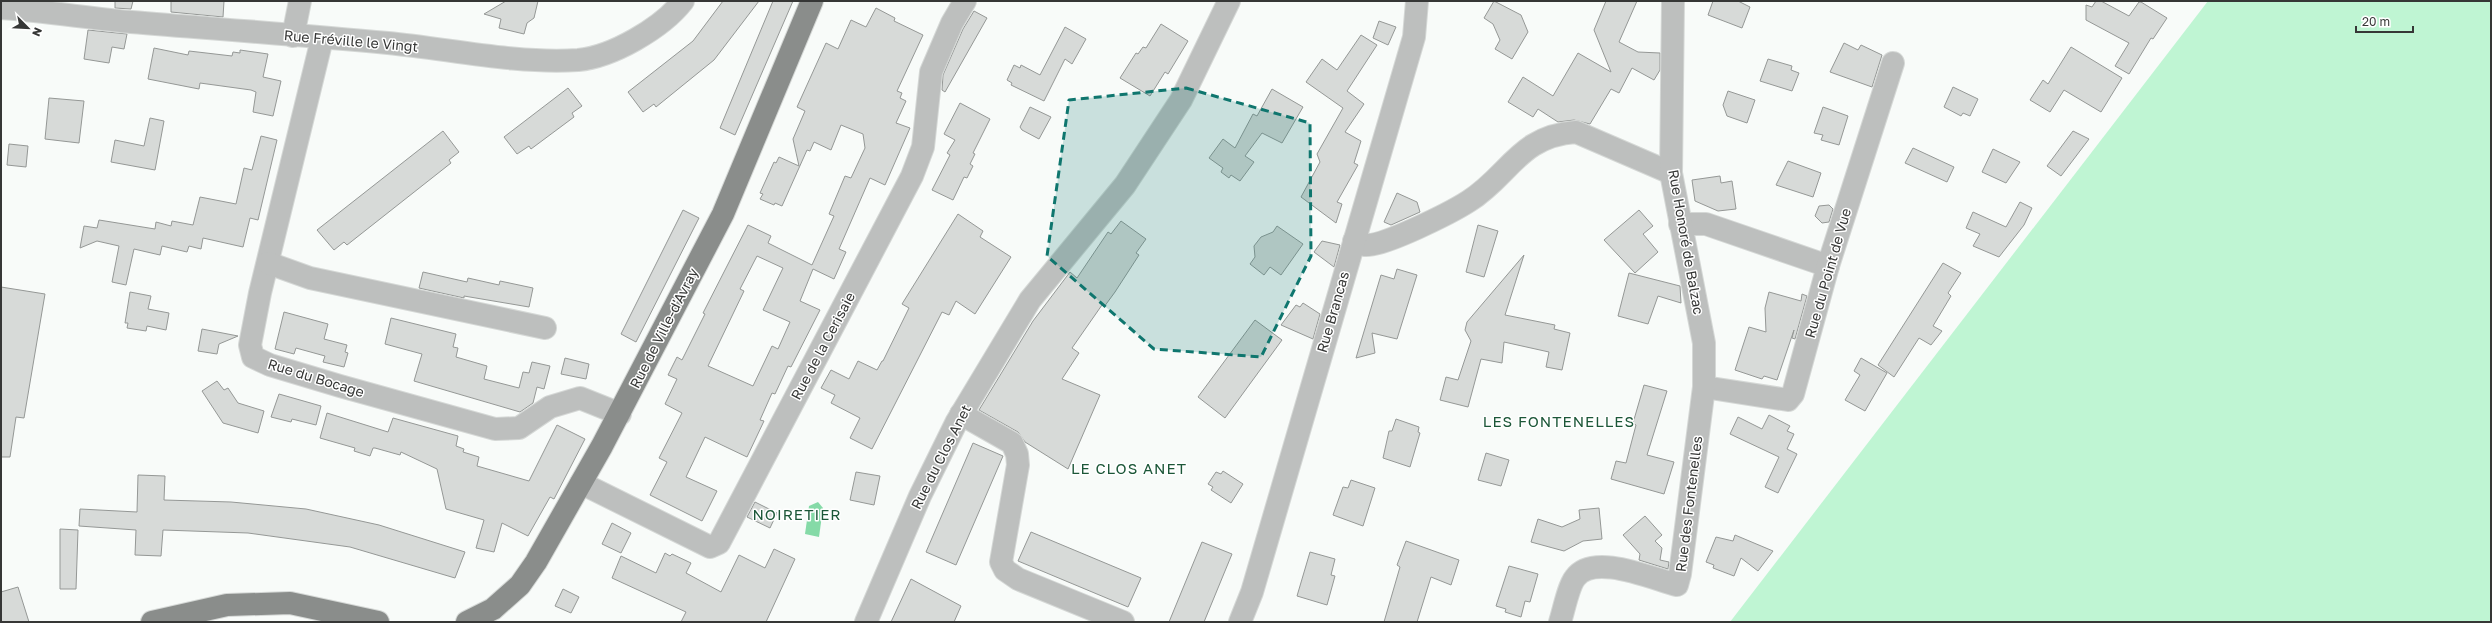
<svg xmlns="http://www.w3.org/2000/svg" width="2492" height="623" viewBox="0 0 2492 623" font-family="'Golos Text',sans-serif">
<rect width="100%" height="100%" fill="#f8fbf9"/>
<polygon fill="#bff5d3" points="2208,1 2491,1 2491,622 1730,622"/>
<polygon fill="#85daa7" points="818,502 823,508 819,537 805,534 809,506"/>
<g fill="#d7dad8" stroke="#959896" fill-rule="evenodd">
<polygon points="115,1 133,1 131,9 115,8"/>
<polygon points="171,1 224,1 223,17 171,12"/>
<polygon points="506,1 538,1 534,18 527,23 524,34 499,28 501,19 484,14"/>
<polygon points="723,1 759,1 714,60 656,107 654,104 643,112 628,92 693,41"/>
<polygon points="773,1 793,1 735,135 720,128"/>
<polygon points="1494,1 1521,15 1528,32 1512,59 1495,49 1500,40 1493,24 1484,18"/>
<polygon points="1606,1 1637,1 1619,42 1638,52 1660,53 1660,70 1654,80 1632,68 1619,93 1611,89 1590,124 1574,120 1558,122 1538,109 1533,117 1508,102 1523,77 1553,96 1578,53 1611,72 1594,30"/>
<polygon points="1713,1 1738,1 1750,7 1742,28 1708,15"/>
<polygon points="2096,1 2101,1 2129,16 2139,2 2141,2 2167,18 2153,39 2151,38 2129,74 2115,66 2129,43 2086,20 2086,5 2092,7"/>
<path d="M876,8L895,18L894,21L923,35L897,91L902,93L900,98L906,101L896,123L910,128L885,185L870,178L839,249L846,252L834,279L813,269L800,301L820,310L791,367L788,366L775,394L772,393L760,420L764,421L747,457L705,437L686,477L717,491L702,521L650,495L667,462L659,458L682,413L665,404L677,379L668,375L677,357L682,360L705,314L703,313L748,225L771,236L768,243L812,265L834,216L829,214L845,176L851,178L865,148L863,134L841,125L831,150L814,142L810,151L807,150L782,206L775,203L774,205L760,199L763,194L760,193L774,162L776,163L779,157L799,166L793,139L805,111L797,107L826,43L838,49L851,20L866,27ZM757,256L783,268L763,310L790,322L778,349L772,346L753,386L708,366L744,291L740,289Z"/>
<polygon points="974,11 987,18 945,92 942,90 943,75 963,29"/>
<polygon points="1379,21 1396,27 1388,45 1373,38"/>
<polygon points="1161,24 1188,41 1168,74 1165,72 1150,96 1120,78 1136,53 1138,54 1143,47 1146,48"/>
<polygon points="1065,27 1086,39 1072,64 1065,59 1044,101 1011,85 1012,83 1007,80 1014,65 1020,68 1021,65 1040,75"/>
<polygon points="88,30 127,34 124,49 112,47 109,63 84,59"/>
<polygon points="1361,35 1377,45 1347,91 1364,104 1345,132 1361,141 1354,163 1358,165 1337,202 1342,204 1336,223 1301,197 1320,162 1317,154 1343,108 1306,82 1322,59 1337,70"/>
<polygon points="1844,43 1858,50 1861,45 1882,55 1872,87 1830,72"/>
<polygon points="2071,47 2122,78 2101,112 2064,90 2050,112 2030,100 2043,80 2048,84"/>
<polygon points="154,48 188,55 189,51 232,56 233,52 240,53 240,50 268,54 263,77 281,81 273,116 253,112 256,92 251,90 200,83 199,89 148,79"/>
<polygon points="1768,59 1792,66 1791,70 1799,73 1792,91 1760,81"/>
<polygon points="1953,87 1978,99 1970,116 1963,113 1961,116 1944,107"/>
<polygon points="568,88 582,106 572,113 574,117 531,149 529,146 517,154 504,137"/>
<polygon points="1272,89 1303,107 1282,143 1262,133 1245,156 1254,162 1240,181 1231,175 1229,178 1221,172 1223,168 1209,158 1223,139 1235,148 1253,114 1257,116"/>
<polygon points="1728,91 1755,100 1747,123 1727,116 1723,105"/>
<polygon points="49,98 84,101 79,143 45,139"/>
<polygon points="960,103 990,119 973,153 975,154 970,164 973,166 967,178 964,177 953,200 932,190 950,155 947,153 955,140 944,134"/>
<polygon points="1030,107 1051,117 1039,139 1022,130 1020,127"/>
<polygon points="1823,107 1848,116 1839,145 1821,140 1823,135 1814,133"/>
<polygon points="150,118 164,121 155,170 111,162 115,140 144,146"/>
<polygon points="443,131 459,152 449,160 451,163 347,245 344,242 334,250 317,230"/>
<polygon points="2073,131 2089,139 2061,176 2047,166"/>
<polygon points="261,136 277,140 258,220 250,218 243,247 203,238 201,249 189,246 187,252 162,246 160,255 134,249 126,285 112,282 119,246 97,241 80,248 84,226 97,228 99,220 155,229 156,222 171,226 172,221 193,225 200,197 236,204 244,168 252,170"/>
<polygon points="9,144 28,146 26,167 7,165"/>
<polygon points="1913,148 1954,167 1947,182 1905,163"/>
<polygon points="1993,149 2020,162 2006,183 1982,172"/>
<polygon points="1788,161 1821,173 1813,197 1776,185"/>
<polygon points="1720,176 1721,183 1732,181 1736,209 1718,211 1695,201 1692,180"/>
<polygon points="1397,193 1417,202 1420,212 1391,225 1384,222"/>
<polygon points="2020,202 2032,208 2024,225 1999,257 1973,246 1980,234 1966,228 1973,212 2006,227"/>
<polygon points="1829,205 1833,209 1829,222 1822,223 1815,216 1819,206"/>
<polygon points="683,210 699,218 636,342 621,334"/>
<polygon points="1639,210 1653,226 1643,234 1658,252 1635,273 1604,240"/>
<polygon points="958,214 983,231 980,237 1011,257 975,314 956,301 949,315 942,312 872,449 850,438 860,418 831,403 835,395 821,388 831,370 849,379 858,361 877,370 882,361 883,361 909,308 902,304"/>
<polygon points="1121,221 1146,239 1136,253 1139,255 1115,292 1104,307 1102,305 1072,348 1079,353 1062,379 1100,395 1068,469 1025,442 1018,432 979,410 1033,321 1070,272 1077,278 1108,232 1111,234"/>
<polygon points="1478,225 1498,231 1484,277 1466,272"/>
<polygon points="1277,226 1303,244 1281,275 1270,267 1264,275 1250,264 1255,257 1254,246 1261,237 1273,232"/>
<polygon points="1322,241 1340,245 1334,267 1314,252"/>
<polygon points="1524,255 1505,315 1555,325 1554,329 1570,333 1562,370 1546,367 1549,352 1504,342 1502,363 1481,359 1468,407 1440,400 1446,377 1458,380 1471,341 1465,330 1467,322"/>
<polygon points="1943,263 1961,273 1948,293 1951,296 1933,326 1942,331 1931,345 1919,338 1894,377 1878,365"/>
<polygon points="1397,269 1417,275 1397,339 1372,333 1375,353 1356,358 1381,275 1394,279"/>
<polygon points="423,272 467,282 468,278 499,285 500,281 533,288 529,307 464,296 464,298 419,288"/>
<polygon points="1629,273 1680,286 1681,303 1658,296 1648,324 1618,316"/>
<polygon points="1,287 45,294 24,418 16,417 10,457 1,457"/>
<polygon points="130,292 151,296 148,309 169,313 166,330 147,326 146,331 127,328 128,323 125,323"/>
<polygon points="1769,292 1801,301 1802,294 1807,296 1795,339 1792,338 1794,330 1777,380 1764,376 1762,379 1735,370 1749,327 1766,332 1765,308"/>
<polygon points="1303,303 1320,314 1313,339 1281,325 1296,305 1300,307"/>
<polygon points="284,312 328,324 324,339 347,345 345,352 348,353 344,367 323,362 325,356 296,348 294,354 275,349"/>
<polygon points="391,318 456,334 453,347 458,348 456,357 487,366 484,379 519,388 523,372 529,373 532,362 550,366 544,389 537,387 533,403 520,412 414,381 422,354 385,344"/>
<polygon points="1255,320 1282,340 1225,418 1198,397"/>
<polygon points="202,329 238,336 219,344 217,354 198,351"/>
<polygon points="565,358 589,364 586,379 561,374"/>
<polygon points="1861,358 1887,373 1865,411 1845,400 1860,375 1854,371"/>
<polygon points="217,381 224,390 228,388 238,403 264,411 258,433 223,423 202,391"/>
<polygon points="1644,385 1667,391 1647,455 1674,462 1664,494 1611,479 1616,461 1626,463 1636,425 1633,423"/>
<polygon points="279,394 321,406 316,425 292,419 291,422 271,417"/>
<polygon points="327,413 388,432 393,418 458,436 456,446 464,449 463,452 479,457 477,466 529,481 557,425 585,439 554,499 550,497 528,536 502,523 494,552 476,548 484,520 446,509 437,469 401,452 400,455 375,448 373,448 370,456 354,451 355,448 320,438"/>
<polygon points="1769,415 1790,426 1787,431 1794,434 1787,449 1797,454 1778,493 1765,487 1779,457 1730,434 1738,417 1762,429"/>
<polygon points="1396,419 1419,427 1418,432 1420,433 1410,467 1383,458 1389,431 1392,431"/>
<polygon points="973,443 1003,456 956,565 926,552"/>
<polygon points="1486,453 1509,460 1501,486 1478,480"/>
<polygon points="1223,471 1243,484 1231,503 1211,490 1213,487 1208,484 1216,472 1221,474"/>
<polygon points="856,472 880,476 874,505 850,500"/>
<polygon points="138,475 165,476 164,500 231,502 306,509 379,525 465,552 455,578 350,547 248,533 163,530 161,556 135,555 136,530 79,526 80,509 137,512"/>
<polygon points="1351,480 1375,488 1363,526 1333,515 1343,487 1348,488"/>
<polygon points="755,502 777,513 770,528 747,517"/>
<polygon points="1599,508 1602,539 1583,541 1564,551 1531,542 1538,519 1562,527 1580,519 1579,510"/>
<polygon points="1645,516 1662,535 1655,541 1662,548 1660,560 1669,562 1668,569 1639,560 1640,554 1623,535"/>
<polygon points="612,523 631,533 621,553 602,544"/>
<polygon points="60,529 78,530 76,589 60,589"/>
<polygon points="1031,532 1141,578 1128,607 1018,561"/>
<polygon points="1735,535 1773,551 1758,571 1741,558 1734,576 1713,568 1714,565 1706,562 1716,537 1733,541"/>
<polygon points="1406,541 1459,560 1451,585 1431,577 1417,622 1384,622 1400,567 1397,565"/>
<polygon points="1202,542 1232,554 1204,622 1169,622"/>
<polygon points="774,549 795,559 766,622 681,622 686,612 612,578 621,556 656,573 665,553 670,556 672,554 691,563 686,573 721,592 739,555 765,568"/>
<polygon points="1310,552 1335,559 1331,575 1335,576 1327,605 1297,596"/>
<polygon points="1509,566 1538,574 1530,602 1525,601 1521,617 1505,612 1506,609 1496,606"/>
<polygon points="911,579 961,606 954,622 891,622"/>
<polygon points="18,587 29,622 1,622 1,592"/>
<polygon points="563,589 579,597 571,613 555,606"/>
</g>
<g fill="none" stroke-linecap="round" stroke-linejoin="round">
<defs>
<g id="minor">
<path d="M1,8C44,11 88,18 131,22C217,29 302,35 388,43C450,49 515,64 578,60C612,57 662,28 683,1"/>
<polyline points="293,36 300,1"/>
<polyline points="322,39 260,293 250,345 253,357 270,365 340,386 495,429 519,428 550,407 580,398 620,414"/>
<polyline points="1680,224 1706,224 1828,266"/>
<path d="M1354,241C1357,242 1362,244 1365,245C1383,247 1452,212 1469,201C1510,175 1519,136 1576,132L1671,173"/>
<polyline points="268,263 310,278 545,328"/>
<polyline points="1704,387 1788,400 1793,394 1828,266 1893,63"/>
<polyline points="961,414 1012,443 1017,454 1018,465 1001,562 1005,570 1018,579 1123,622"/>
<polyline points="581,483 710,547 719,543 912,176 923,147 931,72 952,23 965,1"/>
<polyline points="866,622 920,496 956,423 1030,300 1125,185 1181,100 1229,1"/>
<polyline points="1240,622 1252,592 1414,37 1417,1"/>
<path d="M1560,622C1564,610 1568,587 1575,578C1593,552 1653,579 1677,585L1680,574L1704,387V343L1671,173L1673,1"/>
</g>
<g id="major">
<polyline points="152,622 227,605 290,603 378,622"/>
<polyline points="467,622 493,609 520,585 536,562 602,446 723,214 812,1"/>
</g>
</defs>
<use href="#minor" stroke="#d5d8d6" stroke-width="24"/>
<use href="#major" stroke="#d5d8d6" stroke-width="24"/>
<use href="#minor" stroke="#bdbfbe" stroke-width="22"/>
<use href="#major" stroke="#8a8d8b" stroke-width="22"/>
</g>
<path fill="#0f766e" fill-opacity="0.2" stroke="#0f766e" stroke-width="3" stroke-dasharray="8 5" stroke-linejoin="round" d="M1186,88L1310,123L1311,256L1261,357L1154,349L1047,256L1069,100Z"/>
<g text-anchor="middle" stroke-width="3" stroke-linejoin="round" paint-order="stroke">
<g font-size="14" fill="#363736" stroke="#fff">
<text transform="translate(351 41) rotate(5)" y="5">Rue Fréville le Vingt</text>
<text transform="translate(1686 242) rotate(80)" y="5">Rue Honoré de Balzac</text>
<text transform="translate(1828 273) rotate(-74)" y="5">Rue du Point de Vue</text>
<text transform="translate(1333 312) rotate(-74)" y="5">Rue Brancas</text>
<text transform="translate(664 328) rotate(-63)" y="5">Rue de Ville-d'Avray</text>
<text transform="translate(823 346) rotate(-62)" y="5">Rue de la Cerisaie</text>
<text transform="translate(316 378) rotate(17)" y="5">Rue du Bocage</text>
<text transform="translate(941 457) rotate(-63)" y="5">Rue du Clos Anet</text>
<text transform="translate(1689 504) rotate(-83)" y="5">Rue des Fontenelles</text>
</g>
<g font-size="15" letter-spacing="1" fill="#1c5738" stroke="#fff">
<text x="1559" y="427">LES FONTENELLES</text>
<text x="1129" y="474">LE CLOS ANET</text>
<text x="797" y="520">NOIRETIER</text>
</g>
</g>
<rect width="2492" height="623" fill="none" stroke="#363736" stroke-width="4"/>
<g transform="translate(28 28) rotate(114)" stroke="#ffffff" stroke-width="3" paint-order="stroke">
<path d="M0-3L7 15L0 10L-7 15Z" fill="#363736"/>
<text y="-6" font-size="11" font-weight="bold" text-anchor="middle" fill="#363736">N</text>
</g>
<path d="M2356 26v6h57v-6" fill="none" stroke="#363736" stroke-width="2"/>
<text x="2362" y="26" font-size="12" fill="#363736" stroke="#ffffff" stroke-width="3" paint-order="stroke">20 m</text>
</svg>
